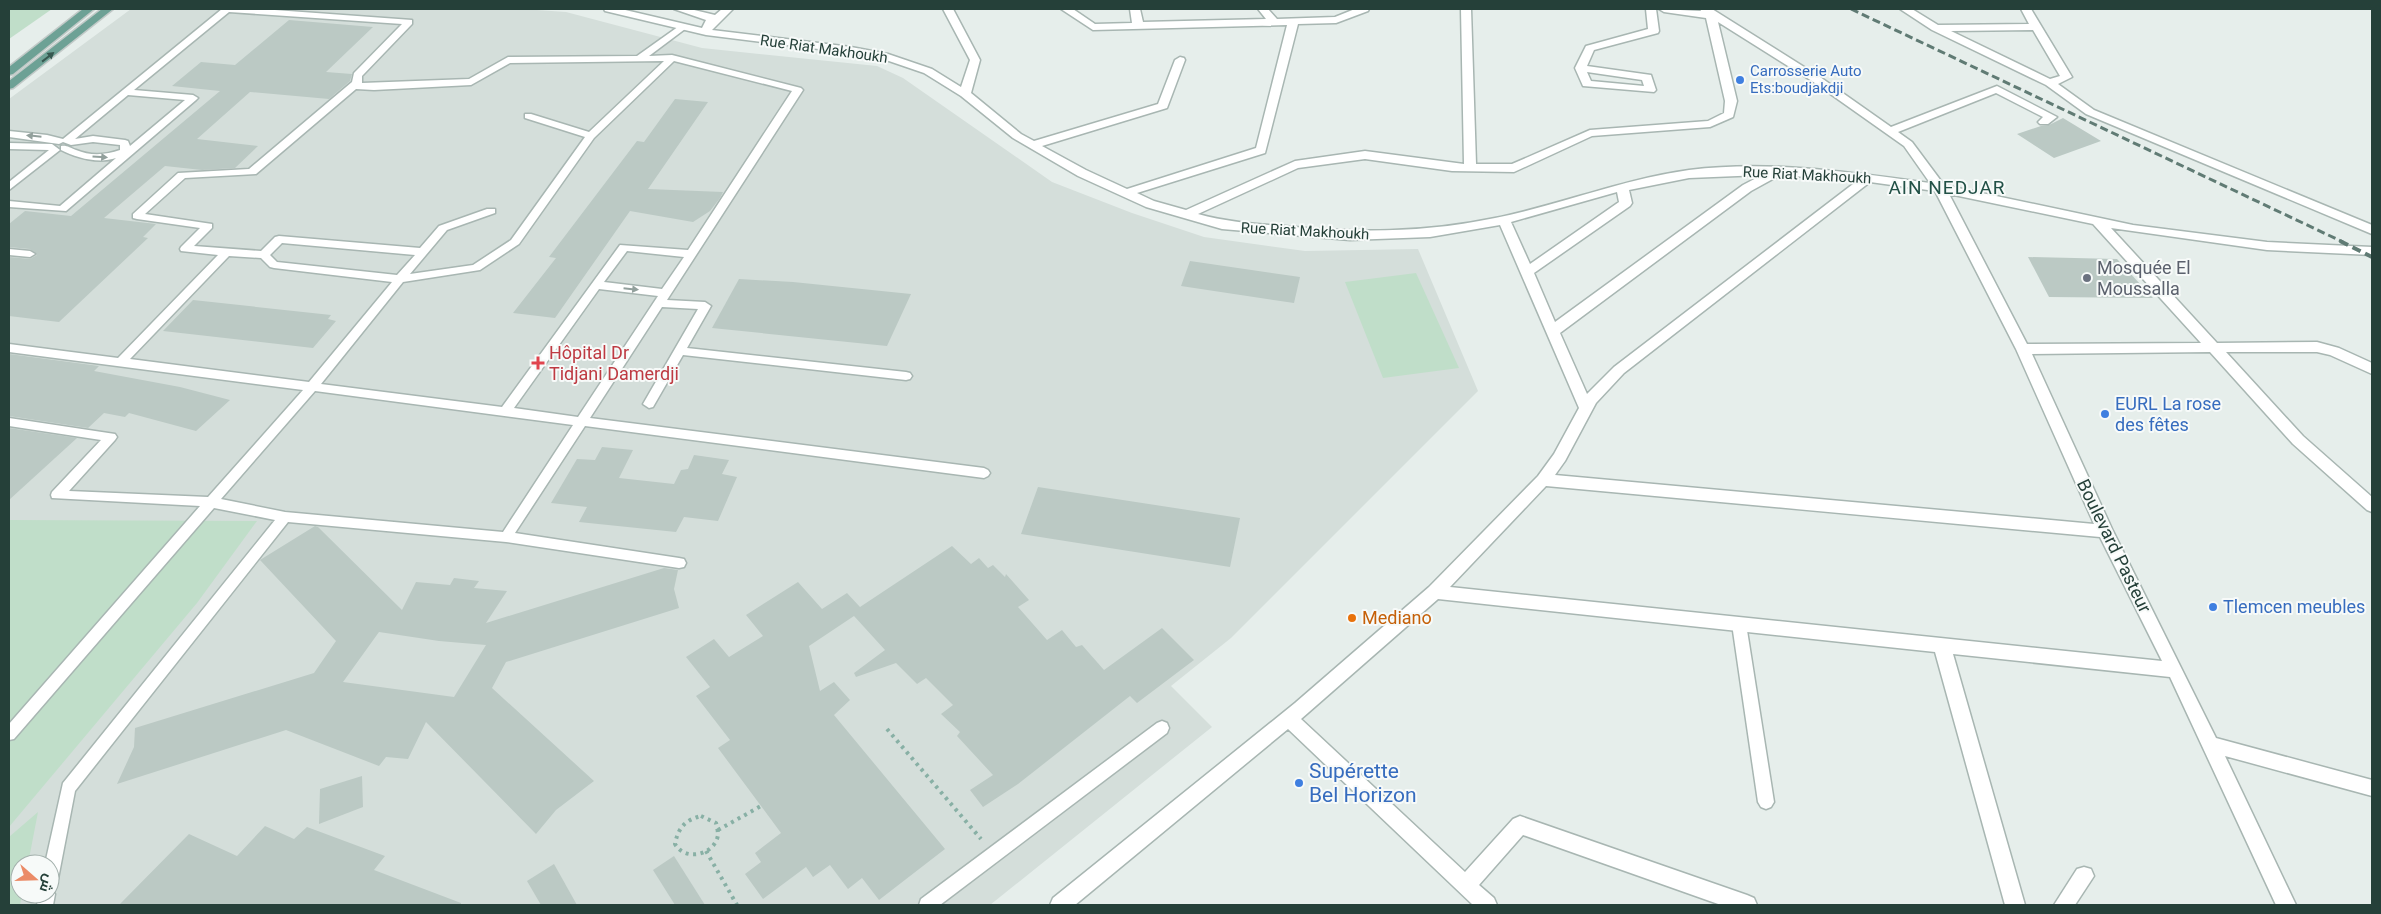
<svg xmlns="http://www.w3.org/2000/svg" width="2381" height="914" viewBox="0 0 2381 914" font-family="Roboto,Cairo,sans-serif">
<rect width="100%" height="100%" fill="#e6eeeb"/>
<path fill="#d4deda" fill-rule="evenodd" d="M131,9H522L566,12L702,48L877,66L903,78L1052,182L1132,213L1204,237L1305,251L1418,249L1478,391L1231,638L1171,686L1212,727L990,905H9V99ZM20,864H50V894H20Z"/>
<g fill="#c0dec9">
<polygon points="9,9 52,9 9,39"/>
<polygon points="1416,273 1459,368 1383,378 1345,282"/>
<polygon points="9,520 257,521 197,603 9,827"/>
<polygon points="38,812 28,864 20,864 20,894 22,894 20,905 9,905 9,837"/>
</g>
<g fill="#bbc9c4" fill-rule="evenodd">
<polygon points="289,20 373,27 326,72 352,74 350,81 329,99 250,92 197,139 258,146 235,168 202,170 165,166 104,218 156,224 143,237 148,238 59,322 9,316 9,257 30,259 37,255 30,249 9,247 9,224 25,211 71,216 220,91 172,86 201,62 235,65"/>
<polygon points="675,99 708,102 648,189 723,192 720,198 710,211 693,222 630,211 555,318 513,313 556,258 549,257 637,141 644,142"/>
<polygon points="2063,118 2101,141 2054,158 2017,134 2041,126 2049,125"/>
<polygon points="2028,257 2117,259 2153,298 2049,297"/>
<polygon points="1190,261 1300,277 1294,303 1181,286"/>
<polygon points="739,279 793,282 911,294 887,346 712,328"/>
<polygon points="193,300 331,315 328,319 336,321 313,348 163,331"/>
<polygon points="9,354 99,366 94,371 180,387 230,400 196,431 129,413 125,417 104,413 88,428 9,416"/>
<polygon points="9,428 77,438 9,500"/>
<polygon points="602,447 633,450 619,478 674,484 681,470 688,469 694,455 729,460 722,474 737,477 718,521 684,517 676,532 579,522 587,507 551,503 577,459 595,460"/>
<polygon points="1038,487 1240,518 1230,567 1021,534"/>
<path d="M315,526L318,527L402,610L416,582L450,585L454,578L479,581L474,588L507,591L486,623L664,568L678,570L674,589L679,608L506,662L492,688L594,781L556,810L536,834L426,722L408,759L386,757L379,766L286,730L117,784L134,747L135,728L314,673L336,641L260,560ZM379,632L439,641L486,645L454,697L343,682Z"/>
<polygon points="952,546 971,564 979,558 988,568 993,565 1005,577 1006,574 1029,600 1018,607 1047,640 1062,630 1076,647 1082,645 1104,670 1162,628 1194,660 1137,703 1130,696 1018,784 983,807 970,790 993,775 957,736 960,732 941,714 953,705 926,678 917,684 896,663 856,677 854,673 885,650 854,616 809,646 820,691 834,682 850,700 834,715 945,849 879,900 862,878 848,889 830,865 813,877 806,867 763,899 745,874 761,862 755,853 781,833 718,748 730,740 696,696 710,687 686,657 714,639 729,657 763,636 746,615 798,582 822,609 847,593 860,607"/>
<polygon points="362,776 363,807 319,824 320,789"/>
<polygon points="265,826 294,839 307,827 385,856 374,870 461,903 461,905 119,905 189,834 237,856"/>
<polygon points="674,856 705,905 675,905 653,870"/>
<polygon points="554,864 577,905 541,905 527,881"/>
</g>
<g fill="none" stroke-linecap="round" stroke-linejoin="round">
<defs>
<g id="lane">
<path d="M222,9H261L412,20V24L362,76V83L469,79L508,57L637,56L682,24L685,25V29L649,56L672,55L801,88L803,90L667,300L705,302L711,306L687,348L906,372L910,373L912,376L910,379L906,380L683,355L653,407L649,408L643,404L698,309L662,307L590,418L984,468L988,470L990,473L988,476L984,478L585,426L515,533L679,558L684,559L686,563L684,567L679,568L506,542L288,522L75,791L58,879L56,884L50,887V864H45L63,783L275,520L214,508L14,739L9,740V724L200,506L52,498L51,495L52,492L101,440L9,426V418L115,434L117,437L115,440L69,491L208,497L303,390L9,352V344L118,358L218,255L181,251L180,249L181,247L200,228L137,219L133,218V214L178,173L249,169L352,82L354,73L402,24L229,12L134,90L193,95L198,98L196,100L66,211L9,207V201L60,206L116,158C99,164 76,158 61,150V146C67,145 70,148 76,150C90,156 106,155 120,150V145L93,142L71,145L63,142L59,144L9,137V131L47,135L63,139ZM664,61L589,132L531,114H525V118L585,137L511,240L473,265L410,274L447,230L495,213V209H487L439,226L420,248L279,236L275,237L261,251L194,246L212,228V224L145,214L185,178L256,174L356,89L374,90L471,85L510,63ZM674,61L792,91L688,250L620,245L502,407L321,384L403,282L480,270L519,244L594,138ZM128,95L185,100L130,146L128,141L125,140L93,136L75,139ZM282,243L415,255L397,275L277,262L270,255ZM627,251L684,257L662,289L604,282ZM229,256L261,258L270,267L274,268L392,282L309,382L130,359ZM599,289L658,296L578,417L514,408ZM315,391L573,425L503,532L285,512L221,499Z"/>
<polygon points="9,143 52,144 60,150 9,190 9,182 49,150 9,149"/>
<polygon points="9,249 30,251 35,254 30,257 9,255"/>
<polygon points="1739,618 1744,620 1746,624 1774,802 1771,807 1766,809 1761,807 1758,802 1732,624 1734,620"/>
<polygon points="1162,721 1167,723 1169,728 1167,733 940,905 919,905 921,899 1157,723"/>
<polygon points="50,887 55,894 53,905 37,905 39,894 50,894"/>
</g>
<g id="street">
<path d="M604,9H621L702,28L706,20L674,9H690L715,15L722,9H733L712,30L851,47L888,54L932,69L961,87L970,60L943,9H953L980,60L971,93L1021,134L1034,141L1158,104L1175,60L1180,57L1184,58L1185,60L1167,108L1042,146L1086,170L1127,189L1256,148L1287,25L1093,30L1061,9H1073L1095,24L1132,23L1130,9H1140L1143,22L1266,19L1258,9H1268L1277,19L1335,17L1355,9H1369L1368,11L1336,23L1298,24L1265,153L1137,193L1154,201L1186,210L1295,161L1365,151L1464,164L1461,9H1471L1476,164H1512L1590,130L1708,121L1724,113L1725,101L1706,18L1664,12L1659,9L1701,11L1700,9H1712L1820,77L1891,127L1997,86L2057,117L2048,124H2040L2038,122L2043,117L1996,93L1898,132L1912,142L1944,185L2133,225L2267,242L2372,247V255L2267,250L2111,228L2217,343L2317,342L2339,348L2372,363V374L2330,355L2317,352H2226L2303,436L2372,497V512L2367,510L2293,444L2210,352L2032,354L2113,531L2216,738L2372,780V796L2225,756L2296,905H2276L2170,677L1953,654L2025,905H2005L1935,652L1438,599L1301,719L1465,872L1513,819L1520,816L1747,895L1754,898L1757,905H1721L1523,835L1479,885L1494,898L1497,905H1473L1288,729L1075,905H1050L1053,898L1295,703L1429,587L1538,476L1554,454L1579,408L1500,225L1430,237L1350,240L1222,229L1146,207L1078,176L1013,138L961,96L924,73L886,60L851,53L706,35L605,11ZM1718,22L1812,81L1904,146L1930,183C1851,172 1769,160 1689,170C1623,179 1560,205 1495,218C1423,233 1356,233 1284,226C1255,224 1227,222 1198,214L1298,168L1365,159L1452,171L1514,172L1592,136L1710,127L1733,117L1737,101ZM1762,175L1743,185L1555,322L1534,273L1630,206L1632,203L1629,190L1689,178ZM1780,175L1857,181L1614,367L1587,394L1560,333L1751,191ZM1870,182L1935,191L2016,349L2094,524L1555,475L1565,461L1596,403L1624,373ZM1617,192L1619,202L1530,264L1511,222ZM1949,194L2093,224L2201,343L2027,344ZM1546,486L2100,537L2162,661L1450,587Z"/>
<path d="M1646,9H1656L1659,31L1658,33L1594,50L1587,66L1651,75L1656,90L1654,92L1583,86L1575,68L1586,46L1648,29ZM1587,72L1642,80L1644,86L1591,81Z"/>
<path d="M1900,9H1912L1938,25L2029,24L2021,9H2031L2072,77L2058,84L2094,110L2372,225V234L2086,114L2046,85L1932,30ZM2033,30L2060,76L2050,79L1951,31Z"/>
<polygon points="2084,867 2091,869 2094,876 2075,905 2054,905 2077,869"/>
</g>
<g id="primary">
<polygon points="83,9 94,9 13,74 9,75 9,67"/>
<polygon points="102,9 113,9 13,88 9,89 9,81"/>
</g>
</defs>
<use href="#lane" stroke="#a8b6b2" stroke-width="3"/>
<use href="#street" stroke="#a8b6b2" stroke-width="3"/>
<use href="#primary" stroke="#c2cac8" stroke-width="3"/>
<g stroke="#88b0a5" stroke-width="4" stroke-dasharray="3 4.5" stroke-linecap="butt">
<polyline points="887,729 981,839"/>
<path d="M701,816L716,823C717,826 718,832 718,835C715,855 685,862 675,844C678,828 685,820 701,816Z"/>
<polyline points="718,830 761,806"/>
<polyline points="706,851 737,905"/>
</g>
<use href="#lane" fill="#fff" fill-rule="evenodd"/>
<use href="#street" fill="#fff" fill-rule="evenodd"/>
<use href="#primary" fill="#6da195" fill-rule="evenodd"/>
<polyline stroke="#607b74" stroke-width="3" stroke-dasharray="8 4" stroke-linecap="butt" points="1851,9 2343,242"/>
<polyline stroke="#607b74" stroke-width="4" stroke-dasharray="9 5" stroke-linecap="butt" points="2340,241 2372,257"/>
</g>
<defs><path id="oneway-solid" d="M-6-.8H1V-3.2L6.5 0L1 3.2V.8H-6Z" transform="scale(1.25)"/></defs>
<use fill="#375850" href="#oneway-solid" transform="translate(48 57) rotate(-38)"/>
<g fill="#92a09c">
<use href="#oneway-solid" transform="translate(34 136) rotate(-174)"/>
<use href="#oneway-solid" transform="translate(100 157) rotate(4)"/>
<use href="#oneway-solid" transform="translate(631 289) rotate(6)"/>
</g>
<g fill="#3f7fe0" stroke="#f7faf9" stroke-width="2">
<circle cx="1740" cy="80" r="5"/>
<circle cx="2105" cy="414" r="5"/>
<circle cx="2213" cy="607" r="5"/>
<circle cx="1299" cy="783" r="5"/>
</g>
<circle fill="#6b7280" stroke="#f7faf9" stroke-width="2" cx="2087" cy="278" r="5"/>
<path fill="#e0444e" stroke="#f7faf9" stroke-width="2" d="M535.5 355.5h5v5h5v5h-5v5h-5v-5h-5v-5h5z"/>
<circle fill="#e8710a" stroke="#f7faf9" stroke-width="2" cx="1352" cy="618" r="5"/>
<g text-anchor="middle" stroke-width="4" stroke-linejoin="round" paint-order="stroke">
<g font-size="15" fill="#254039" stroke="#f7faf9">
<text transform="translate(824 49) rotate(8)" y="5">Rue Riat Makhoukh</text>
<text transform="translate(1807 175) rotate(3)" y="5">Rue Riat Makhoukh</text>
<text transform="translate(1305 231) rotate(3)" y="5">Rue Riat Makhoukh</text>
</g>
<g font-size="15" fill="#366cbe" stroke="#f7faf9" text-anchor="start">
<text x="1750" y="76">Carrosserie Auto<tspan x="1750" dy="17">Ets:boudjakdji</tspan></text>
</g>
<g font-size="18" fill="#5b616d" stroke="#f7faf9" text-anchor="start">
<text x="2097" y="274">Mosquée El<tspan x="2097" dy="21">Moussalla</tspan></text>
</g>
<g font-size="18" fill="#be3a42" stroke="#f7faf9" text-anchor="start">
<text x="549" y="359">Hôpital Dr<tspan x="549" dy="21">Tidjani Damerdji</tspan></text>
</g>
<g font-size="18" fill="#366cbe" stroke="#f7faf9" text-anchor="start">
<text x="2115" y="410">EURL La rose<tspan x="2115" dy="21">des fêtes</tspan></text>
<text x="2223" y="613">Tlemcen meubles</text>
</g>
<g font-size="18" fill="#254039" stroke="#f7faf9">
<text transform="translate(2114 546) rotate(64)" y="6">Boulevard Pasteur</text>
</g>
<g font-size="18" fill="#c56008" stroke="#f7faf9" text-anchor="start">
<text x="1362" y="624">Mediano</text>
</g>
<g font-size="19" letter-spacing="1" fill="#225147" stroke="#f7faf9">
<text x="1947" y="194">AIN NEDJAR</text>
</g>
<g font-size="21" fill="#366cbe" stroke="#f7faf9" text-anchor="start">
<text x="1309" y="778">Supérette<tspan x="1309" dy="24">Bel Horizon</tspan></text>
</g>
</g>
<rect width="2381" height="914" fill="none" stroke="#254039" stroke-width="20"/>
<g transform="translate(35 879) rotate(110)"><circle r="24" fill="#f7faf9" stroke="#a3b0ac"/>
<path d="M0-4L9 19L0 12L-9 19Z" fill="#eb8b67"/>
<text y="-8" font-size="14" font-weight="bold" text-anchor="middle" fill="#254039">ش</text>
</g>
</svg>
